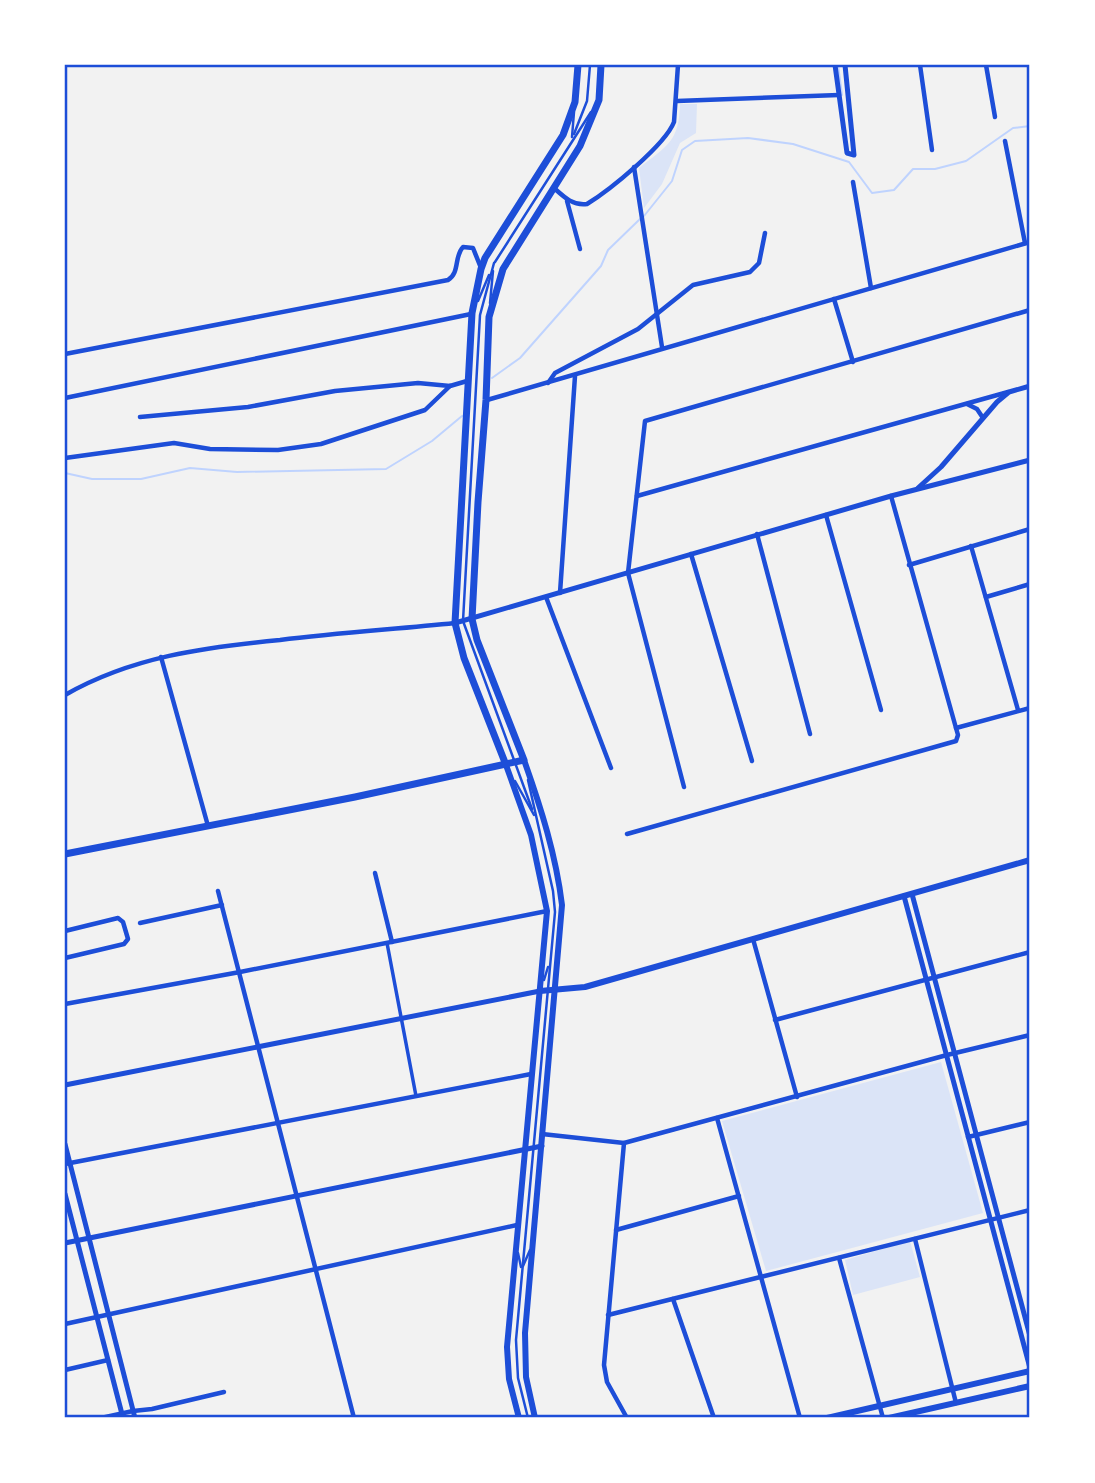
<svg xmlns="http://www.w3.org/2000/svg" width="1095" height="1483" viewBox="0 0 1095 1483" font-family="'PT Serif',serif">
<rect width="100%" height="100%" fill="#f2f2f2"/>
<g fill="#dbe4f7">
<path d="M680,104H697L696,133L680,143L662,184L644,208L639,168C667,146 679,142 680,104Z"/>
<polygon points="941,1062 983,1213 766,1271 722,1121"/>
<polygon points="910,1241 920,1277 853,1295 845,1260"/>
</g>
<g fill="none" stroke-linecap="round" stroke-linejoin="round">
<g stroke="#bfd3fe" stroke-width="2">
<polyline points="838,65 842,95"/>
<polyline points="644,216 672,181 682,150 695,141 748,138 793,144 849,162 872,193 894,190 913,169 935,169 966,161 1013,128 1030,126"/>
<polyline points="492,378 520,358 601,266 608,250 640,219"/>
<polyline points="65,473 92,479 141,479 190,468 237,472 386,469 432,441 462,416"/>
</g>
<g stroke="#1d4ed8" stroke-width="2.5">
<polyline points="574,134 587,101 590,65"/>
<polyline points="572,137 574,112"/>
<polyline points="495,262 591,112"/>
<polyline points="494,263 480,315 463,621 532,809"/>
<polyline points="478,301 489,275"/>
<polyline points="490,303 493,271"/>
<polyline points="515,781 534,815"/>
<polyline points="544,980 548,967"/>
<polyline points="518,1253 521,1267"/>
<polyline points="523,1266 530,1250"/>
<polyline points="528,1418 518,1378 516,1340 555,912 553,891 528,780"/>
</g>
<polyline stroke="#1d4ed8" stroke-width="3.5" points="387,943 416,1096"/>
<g stroke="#1d4ed8" stroke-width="4.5">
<polyline points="920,65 932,150"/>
<polyline points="986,65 995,117"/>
<polyline points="677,101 839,95"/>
<polyline points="1005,141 1025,243"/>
<polyline points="634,167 662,347"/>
<polyline points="853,182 871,288"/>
<path d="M554,188C564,197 573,206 587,204C610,190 665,145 674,122L678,65"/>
<polyline points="567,201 580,249"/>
<polyline points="834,299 853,362"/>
<path d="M65,354L448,280C460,273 454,256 463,247L473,248L481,268"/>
<polyline points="548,383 555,373 638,329 693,285 750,272 759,263 765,233"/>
<polyline points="65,398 471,314"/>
<polyline points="487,400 1030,242"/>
<polyline points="967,404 977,409 983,418"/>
<polyline points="140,417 248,407 335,391 418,383 450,386 467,381"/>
<polyline points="65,458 174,443 210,449 278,450 321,444 425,410 450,386"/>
<polyline points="637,496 1008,392"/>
<polyline points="826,515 881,710"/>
<polyline points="757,534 810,734"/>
<polyline points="971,546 1018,710"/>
<polyline points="691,554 752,761"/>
<polyline points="909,565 1030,529"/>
<polyline points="560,593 575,376"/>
<polyline points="546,597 611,768"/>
<polyline points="986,597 1030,584"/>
<polyline points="161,657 208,826"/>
<path d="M65,695C131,657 205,647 280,640C338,633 397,629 455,623"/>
<polyline points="956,728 1030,708"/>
<polyline points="684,787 628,573 645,421 1030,310"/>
<polyline points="627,834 956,741 958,735 956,728 891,496"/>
<polyline points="375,873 392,942"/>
<polyline points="218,891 354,1418"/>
<polyline points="140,923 222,905"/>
<polyline points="65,931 118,918 123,922 128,939 124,944 65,958"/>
<polyline points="753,939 797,1097"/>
<polyline points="65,1004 240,972 547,911"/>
<polyline points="775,1020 1030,952"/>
<polyline points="717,1118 800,1418"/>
<polyline points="542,1134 624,1143 947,1055 1030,1035"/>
<polyline points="968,1137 1030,1122"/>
<polyline points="624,1143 604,1365 607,1382 627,1418"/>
<polyline points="65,1164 531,1074"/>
<polyline points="616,1230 739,1196"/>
<polyline points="915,1239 956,1403"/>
<polyline points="839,1258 883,1418"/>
<polyline points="673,1299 714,1418"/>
<polyline points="608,1315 1030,1210"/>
<polyline points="65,1324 517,1225"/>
<polyline points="65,1370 108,1360"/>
<polyline points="101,1418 133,1411 152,1409 224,1392"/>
</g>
<g stroke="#1d4ed8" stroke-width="5">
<polyline points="835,65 847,153 854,155 845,65"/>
<polyline points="918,488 941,467 997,402 1009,392 1030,386"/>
<polyline points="455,623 891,496 1030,460"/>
<polyline points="912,894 1030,1336"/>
<polyline points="904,896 1030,1368"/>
<polyline points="65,1085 540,991"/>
<polyline points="65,1144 135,1418"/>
<polyline points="65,1194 123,1418"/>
<polyline points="65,1243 542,1146"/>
</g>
<g stroke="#1d4ed8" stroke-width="6">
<path d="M524,760C541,808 556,855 562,905L525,1333L526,1377L535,1418"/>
<polyline points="506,765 531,835 547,911 507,1347 509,1379 519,1418"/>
<polyline points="540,991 585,987 1030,860"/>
<polyline points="827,1418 1030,1371"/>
<polyline points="889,1418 1030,1386"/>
</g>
<g stroke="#1d4ed8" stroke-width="7">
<polyline points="506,765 464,658 455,623 472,313 481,269 485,258 563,135 575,102 578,65"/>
<polyline points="65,854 355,797 524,760 477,640 472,619 478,502 486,400 489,317 503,269 580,146 599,100 601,65"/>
</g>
</g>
<rect width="1095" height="1483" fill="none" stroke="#ffffff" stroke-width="133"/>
<rect x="66" y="66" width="962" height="1350" fill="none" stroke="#1d4ed8" stroke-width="2.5"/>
</svg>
